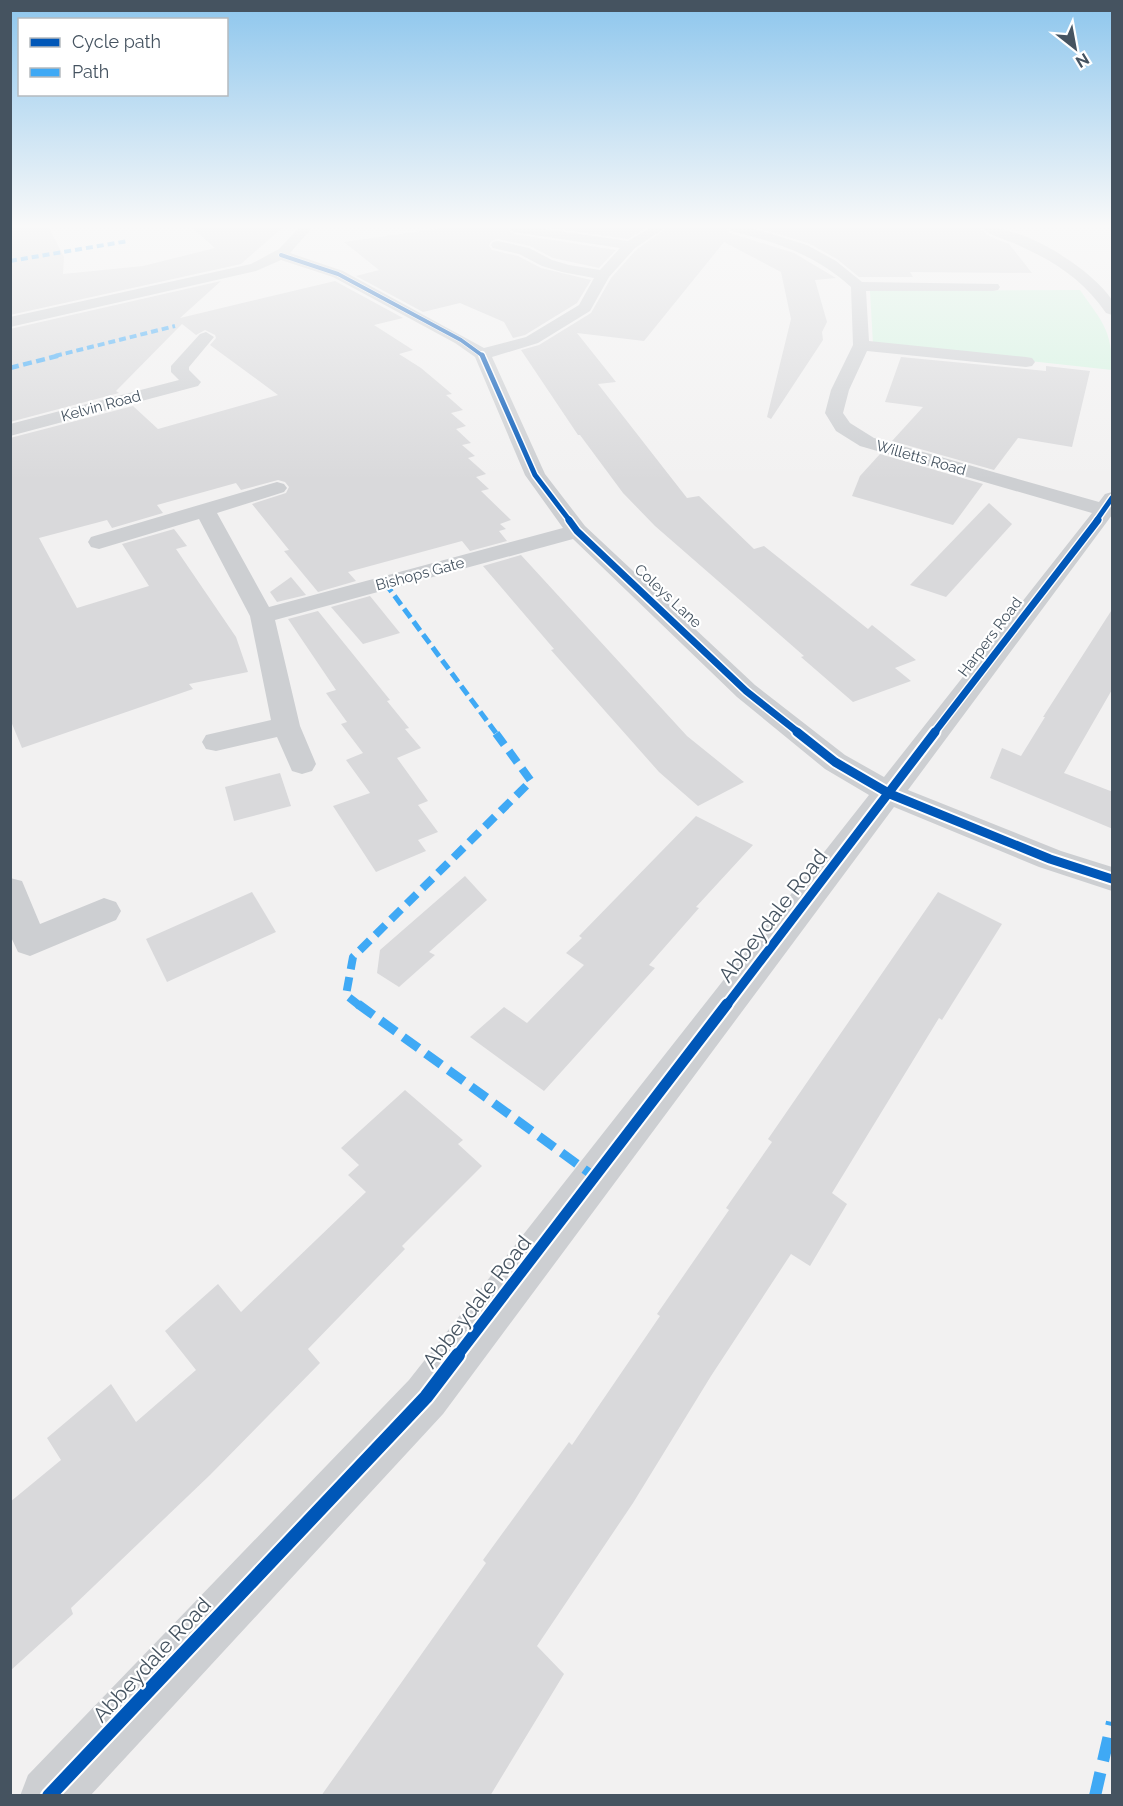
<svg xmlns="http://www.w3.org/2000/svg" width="1123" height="1806" viewBox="0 0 1123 1806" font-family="Raleway,sans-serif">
<rect width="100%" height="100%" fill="#f2f1f1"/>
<path fill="#d3f3e0" d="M1080,290C1102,322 1112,329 1112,370L873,344L870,291Z"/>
<g fill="#d9d9db">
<polygon points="10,228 49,228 64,257 63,274 143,266 215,248 192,228 282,228 241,264 10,315"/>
<polygon points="442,228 506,228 514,234 616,250 599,268 553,258 530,246 498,239 491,241 489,246 492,250 518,256 541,268 591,280 577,303 525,335 513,338 504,322 460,303 423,312 356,276 379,270 344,242"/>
<polygon points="551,228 646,228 628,239"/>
<polygon points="667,228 727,228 730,233 794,253 836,278 815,280 827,322 822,332 823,340 771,419 767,417 791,319 781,272 724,242 644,341 577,333 616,382 598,384 687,498 699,496 754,549 764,546 868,629 872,625 916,660 895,668 911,681 853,702 801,657 804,656 655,526 623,493 580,435 578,435 521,350 539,345 591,313 611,278 636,250"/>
<polygon points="758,228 980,228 989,236 1009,244 1032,273 910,272 913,277 859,277 837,259 808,243"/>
<polygon points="221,281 180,318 335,281 403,318 374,325 413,350 399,354 421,368 452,394 446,395 463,410 451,413 466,426 456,429 471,443 462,445 475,456 468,458 486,474 476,477 489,489 481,491 511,520 500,524 506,529 499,531 507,541 470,551 462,541 348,572 356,581 318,592 284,551 289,550 252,504 286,493 289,487 285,482 278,480 241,490 236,483 157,505 163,513 112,528 107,520 39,538 77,608 149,586 122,544 174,529 187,546 176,549 236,637 248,672 189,684 193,689 22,748 10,719 10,438 133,406 158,429 278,395 210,345 216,338 215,335 205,330 196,335 182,324 116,391 119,393 10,422 10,329"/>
<polygon points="901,357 1046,371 1046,366 1090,371 1072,447 1018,438 994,470 892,441 923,407 885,402"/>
<polygon points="880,454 983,484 953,525 852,496 860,476"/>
<polygon points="989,503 1012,524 946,597 910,585"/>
<polygon points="521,555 687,736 744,782 698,806 659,772 551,650 554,649 483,566"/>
<polygon points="291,577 306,595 277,602 270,592"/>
<polygon points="370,596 400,633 363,644 331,607"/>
<polygon points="1113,608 1113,688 1064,773 1113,792 1113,829 990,778 1002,748 1021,756 1045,717 1043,717"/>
<polygon points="318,611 390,700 387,701 409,728 405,729 421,748 397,758 428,801 418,805 438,832 418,840 426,851 376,872 333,806 370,793 346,760 363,753 341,724 347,722 326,693 336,690 288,619"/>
<polygon points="280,773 291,806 234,821 225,787"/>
<polygon points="696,816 753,845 696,907 699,908 649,965 655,968 544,1091 470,1037 504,1007 527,1023 584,965 566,953 582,938 579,936"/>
<polygon points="465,876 487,900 429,952 435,955 399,987 377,973 380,950"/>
<polygon points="252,892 276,932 167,982 146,939"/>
<polygon points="938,892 1002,924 942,1020 939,1018 832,1193 847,1204 810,1266 791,1254 711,1376 633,1503 537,1646 564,1674 490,1796 321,1796 486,1563 483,1560 569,1442 572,1445 660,1316 657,1314 729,1210 726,1208 772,1142 768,1139"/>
<polygon points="405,1090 463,1140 458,1144 482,1166 402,1246 405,1249 308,1349 320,1363 210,1475 71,1608 73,1614 10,1671 10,1502 61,1460 47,1438 111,1384 136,1422 196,1370 165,1331 218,1284 241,1312 366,1192 348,1175 359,1165 341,1148"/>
</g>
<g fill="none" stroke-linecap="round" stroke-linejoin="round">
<g fill="#cdcfd2" fill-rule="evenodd">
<path d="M299,228H312L290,253L343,271L484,348L526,337L579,305L594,278L562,272L542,266L519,254L493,248L491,245L493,242L498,241L529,248L552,260L569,265L600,270L620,248L514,232L508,228H538L628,241L650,228H665L635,248L609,277L590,311L538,343L492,357L545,474L585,526L755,685L845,755L884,777L1092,513L860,446L836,431L825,413L831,390L853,345L851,287C816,255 776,242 731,231L729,228H752L807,245L836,261L862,282L998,284L1000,287L998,290L993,291H866L869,341L1026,357L1032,358L1035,362L1032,366L1026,367L867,351L849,390L843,413L850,423L874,438L1099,502L1105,494L1112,492V515L908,790L1061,851L1112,867V891L1039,867L894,807L443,1414L90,1796H20L28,1775L409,1380L869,795L825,769L737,697L573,539L275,620L300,726L316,764L312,771L302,774L292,771L277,737L216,751L206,749L202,742L206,735L271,720L250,616L199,519L99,549L91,547L88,542L91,537L270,484L277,482L284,484L287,488L284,492L217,513L269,607L563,528L525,475L475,357L455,343L333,277L281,260L256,271L10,327V317L251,264L279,249Z"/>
<path d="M982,228C1021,224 1091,268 1112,300V315L1106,313C1084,281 1056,262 1020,246C1009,240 991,237 982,228Z"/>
<polygon points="206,332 214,337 189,367 189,370 201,382 198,386 10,436 10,424 179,380 171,372 171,366 200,334"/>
<polygon points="10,878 22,881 40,924 104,898 116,902 121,911 116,920 30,956 18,952 10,935"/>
</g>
<g stroke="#3fa9f5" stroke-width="4" stroke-dasharray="7 4" stroke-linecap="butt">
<polyline points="10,261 128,241"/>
<polyline points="55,356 175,326"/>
</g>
<polyline stroke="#3fa9f5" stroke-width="4.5" stroke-dasharray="9 4.5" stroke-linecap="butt" points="10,368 61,355"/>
<polyline stroke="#3fa9f5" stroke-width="5" stroke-dasharray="11 5" stroke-linecap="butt" points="385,583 496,733"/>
<polyline stroke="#3fa9f5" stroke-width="8" stroke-dasharray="14 8" stroke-linecap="butt" points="360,1006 346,995 353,957 531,781 495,732"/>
<polyline stroke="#3fa9f5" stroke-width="9" stroke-dasharray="19 9" stroke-linecap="butt" points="358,1004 595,1177"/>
<polyline stroke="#3fa9f5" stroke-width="12" stroke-dasharray="24 12" stroke-linecap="butt" points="1095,1796 1112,1722"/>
<defs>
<polyline id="cycleway-far5" points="281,255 338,274 461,340 483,356"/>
<g id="cycleway-far4">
<polyline points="482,355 535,475 570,521"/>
<polyline points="1096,521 1112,498"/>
</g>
<g id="cycleway-far3">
<polyline points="569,520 577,531 746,691 799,733"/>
<polyline points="934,733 1098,520"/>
</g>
<g id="cycleway-far2">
<polyline points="797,732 835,762 890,794 1050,859 1112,879"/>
<polyline points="726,1006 935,732"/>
</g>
<polyline id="cycleway-far1" points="457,1356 727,1004"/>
<polyline id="cycleway" points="49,1796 426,1397 458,1355"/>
</defs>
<use href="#cycleway-far5" stroke="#fff" stroke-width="5"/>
<use href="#cycleway-far4" stroke="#fff" stroke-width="8"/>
<use href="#cycleway-far3" stroke="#fff" stroke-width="10"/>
<use href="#cycleway-far2" stroke="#fff" stroke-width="13"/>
<use href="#cycleway-far1" stroke="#fff" stroke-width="15"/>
<use href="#cycleway" stroke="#fff" stroke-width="18"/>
<use href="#cycleway-far5" stroke="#0057b8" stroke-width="4"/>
<use href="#cycleway-far4" stroke="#0057b8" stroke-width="5"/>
<use href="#cycleway-far3" stroke="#0057b8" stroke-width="7"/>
<use href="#cycleway-far2" stroke="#0057b8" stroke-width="9"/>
<use href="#cycleway-far1" stroke="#0057b8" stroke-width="11"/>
<use href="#cycleway" stroke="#0057b8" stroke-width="14"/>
</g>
<linearGradient id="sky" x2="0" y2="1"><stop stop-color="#8dc6ed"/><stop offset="0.47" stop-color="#f9f9f9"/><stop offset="1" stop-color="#f9f9f9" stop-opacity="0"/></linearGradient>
<rect width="1123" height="480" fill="url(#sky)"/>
<g text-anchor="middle" stroke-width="4.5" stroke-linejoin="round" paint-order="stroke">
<g font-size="15" fill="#455360" stroke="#fff">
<text transform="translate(101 406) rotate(-15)" y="5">Kelvin Road</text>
<text transform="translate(921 458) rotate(16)" y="5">Willetts Road</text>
<text transform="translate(420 574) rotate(-15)" y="5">Bishops Gate</text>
<text transform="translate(668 596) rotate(43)" y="5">Coleys Lane</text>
<text transform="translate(990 637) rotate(-53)" y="5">Harpers Road</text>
</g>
<g font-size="21" fill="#455360" stroke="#fff">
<text transform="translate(773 916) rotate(-52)" y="7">Abbeydale Road</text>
<text transform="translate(477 1302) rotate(-52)" y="7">Abbeydale Road</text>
<text transform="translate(152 1660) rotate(-47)" y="7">Abbeydale Road</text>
</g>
</g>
<rect width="1123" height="1806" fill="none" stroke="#455360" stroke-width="24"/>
<rect x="18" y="18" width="210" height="78" fill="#ffffff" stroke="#b5babf" stroke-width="1.5"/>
<rect x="30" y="38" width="30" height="9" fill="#0057b8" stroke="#b5babf" stroke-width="1.5"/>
<text x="72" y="48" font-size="18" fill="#455360">Cycle path</text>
<rect x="30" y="68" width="30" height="9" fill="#3fa9f5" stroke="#b5babf" stroke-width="1.5"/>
<text x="72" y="78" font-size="18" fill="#455360">Path</text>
<g transform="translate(1075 48) rotate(149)" stroke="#ffffff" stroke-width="4.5" paint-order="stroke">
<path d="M0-4.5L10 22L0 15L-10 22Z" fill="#455360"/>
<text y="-9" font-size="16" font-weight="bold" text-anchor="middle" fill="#455360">N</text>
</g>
</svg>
